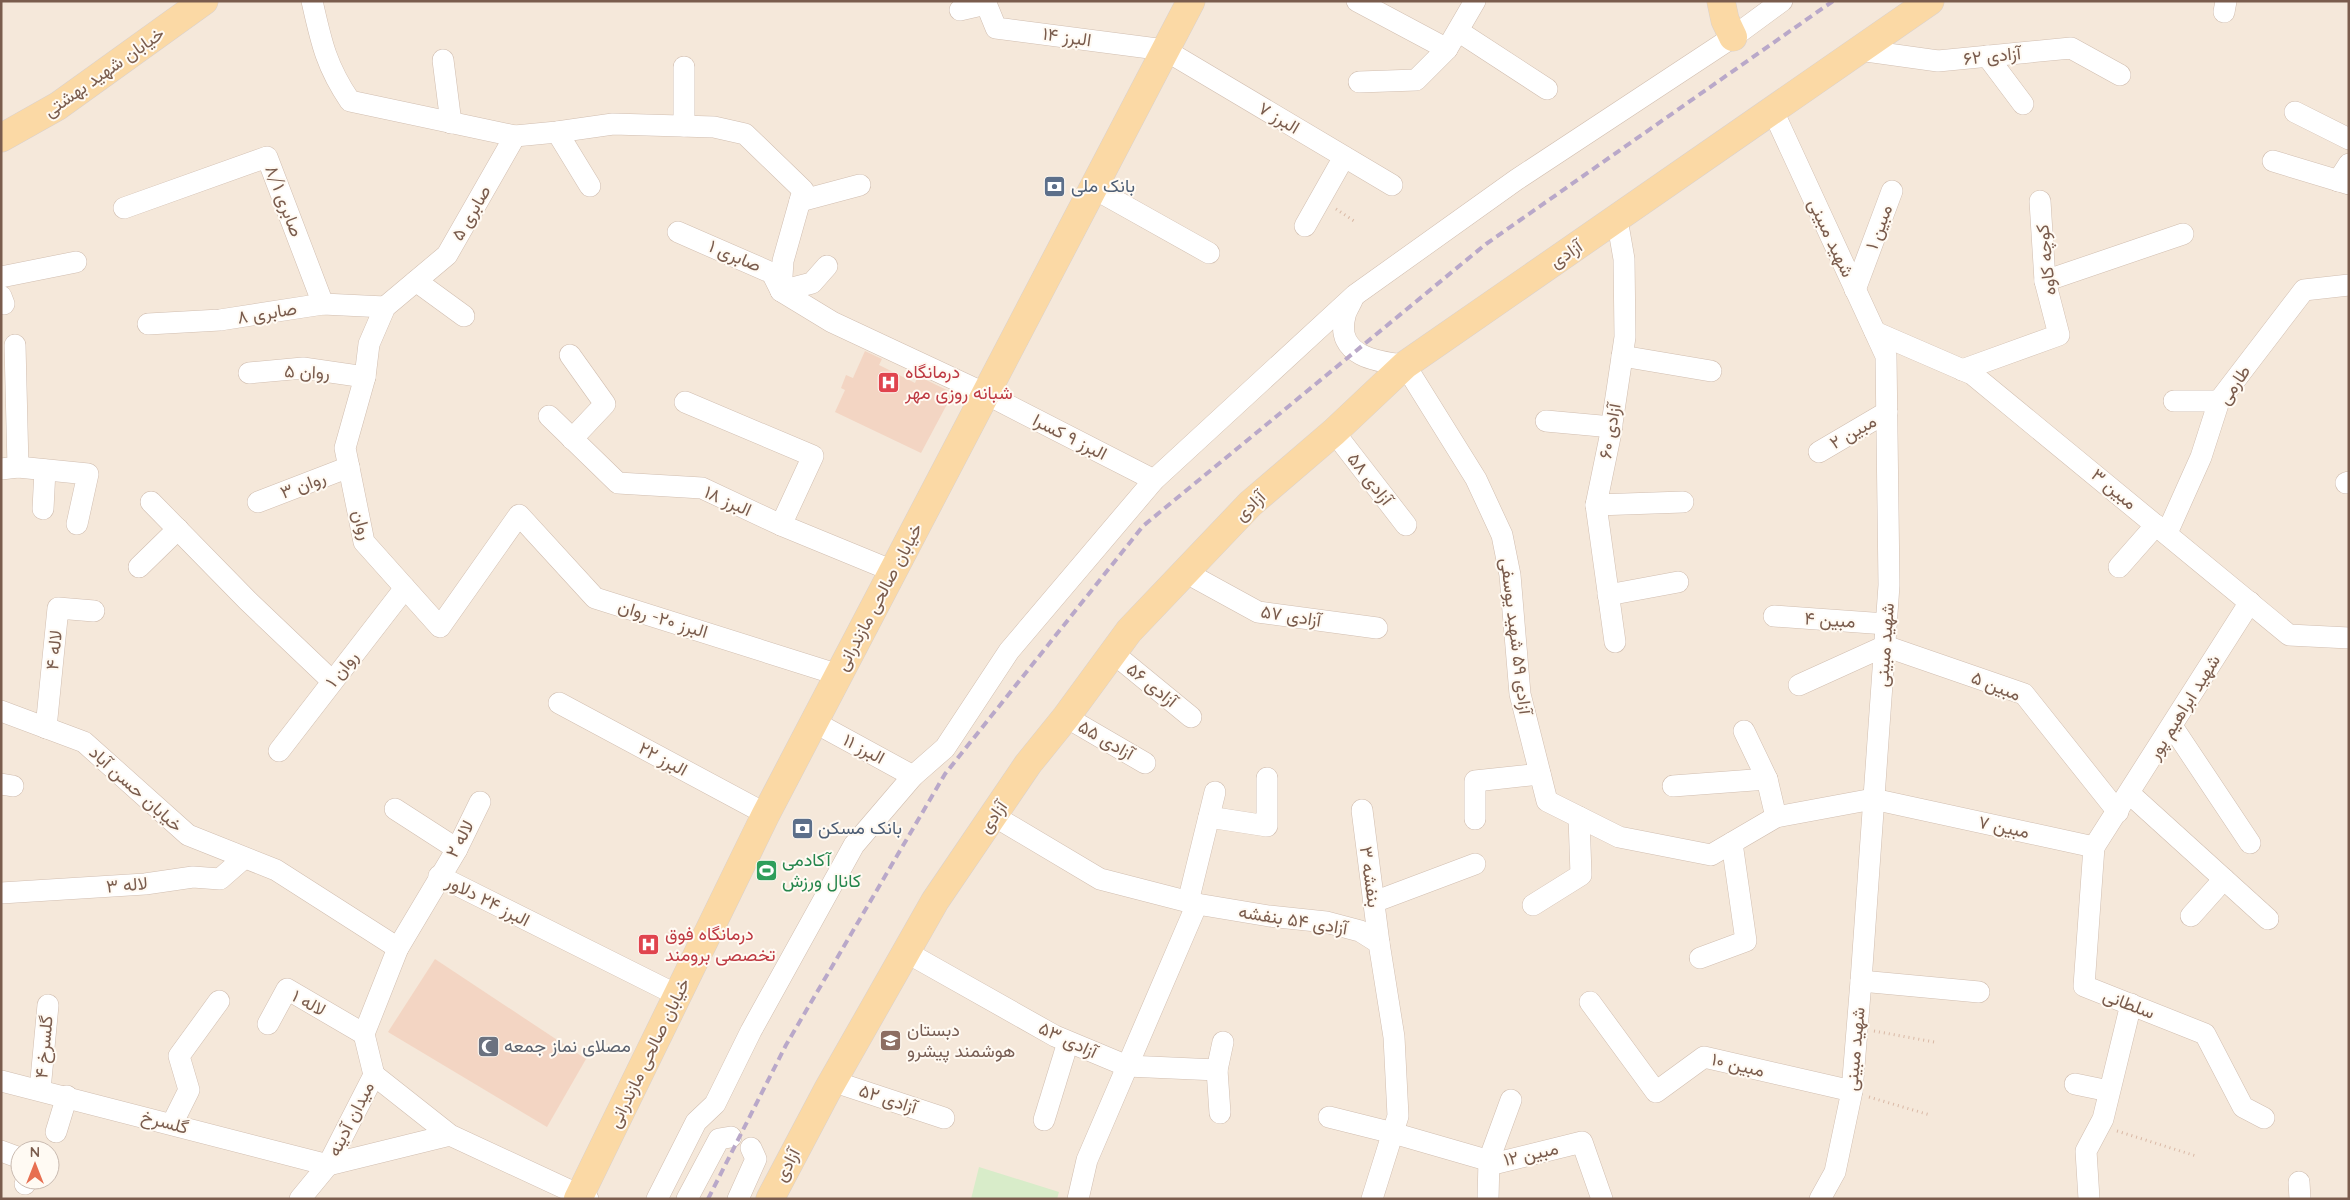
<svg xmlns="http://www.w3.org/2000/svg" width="2350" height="1200" viewBox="0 0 2350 1200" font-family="Quicksand,Vazirmatn,sans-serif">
<rect width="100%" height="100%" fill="#fdf6ec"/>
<path fill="#f5e8da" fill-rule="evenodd" d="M1,1H2349V1199H1ZM20,1150H50V1180H20Z"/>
<polygon fill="#d8ecc9" points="979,1167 1059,1192 1057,1199 971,1199"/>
<g fill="#f3d5c3">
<polygon points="865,351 882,359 879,365 915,383 918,376 953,393 921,453 835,412 845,390 841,388 846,375 853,378"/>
<polygon points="435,959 586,1059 547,1127 388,1032"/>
</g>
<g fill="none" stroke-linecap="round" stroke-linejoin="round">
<defs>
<g id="minor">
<path d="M312,1C321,41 326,66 350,101L515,136L557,132L613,124L714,127L745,134L803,190L783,261L781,291L832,322L986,394L1154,480"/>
<polyline points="985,1 996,28 1165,50 1392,185"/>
<polyline points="1357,1 1447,49"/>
<polyline points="960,10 986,4"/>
<polyline points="2224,12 2226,1"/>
<polyline points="1458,31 1547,89"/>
<polyline points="1859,50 1938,61 2071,48 2120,75"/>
<polyline points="1987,56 2023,104"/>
<polyline points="443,60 451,123"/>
<polyline points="684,67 684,126"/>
<polyline points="1359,82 1416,80 1447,49 1475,1"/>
<polyline points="1773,111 1886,356 1889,585 1861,981 1852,1091 1835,1172 1820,1199"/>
<polyline points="2295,112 2349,139"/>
<polyline points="557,132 590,186"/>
<polyline points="515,136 447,255 385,307 369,344 365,377 345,448 364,542 440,627 519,515 595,598 839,675"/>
<polyline points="2273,161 2349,184"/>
<polyline points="2338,181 2349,164"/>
<polyline points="1093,188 1209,253"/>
<polyline points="800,201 860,185"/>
<polyline points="124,208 267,157 323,304"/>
<polyline points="1305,226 1344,157"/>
<polyline points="678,232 772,273 781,291 812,283 827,266"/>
<polyline points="1,277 76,262"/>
<polyline points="416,281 464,316"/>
<polyline points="2045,281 2183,234"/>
<polyline points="1855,290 1892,191"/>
<polyline points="1,296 4,304"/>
<path d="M1353,298C1351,304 1346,310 1345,316C1335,356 1377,362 1405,365L1476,479L1502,535L1510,575L1520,694L1547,801L1619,837L1711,855L1776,817L1873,799L2094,847L2250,602"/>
<polyline points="148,324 220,320 323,304 385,307"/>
<polyline points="1875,332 1972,374 2289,635 2349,638"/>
<polyline points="570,355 605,404 572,439"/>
<polyline points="1622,356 1711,371"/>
<polyline points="1962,370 2059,335 2045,281 2040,201"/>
<polyline points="249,373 303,368 365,377"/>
<polyline points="2174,401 2219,401"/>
<polyline points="685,402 813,456 781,525"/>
<polyline points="549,416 618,483 702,488 781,525 893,571"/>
<polyline points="1546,421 1612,427"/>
<polyline points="1334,432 1406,525"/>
<polyline points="1819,452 1887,412"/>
<polyline points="18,467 88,474 77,524"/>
<polyline points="1,469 18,467 15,345"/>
<polyline points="2346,483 2349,482"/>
<polyline points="151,502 248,601 332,681"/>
<polyline points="258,502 349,467"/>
<polyline points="1596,505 1683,502"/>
<polyline points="43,509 45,470"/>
<polyline points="2167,533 2201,457 2219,401 2304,290 2349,285"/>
<polyline points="139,567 178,529"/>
<polyline points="2119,567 2156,525"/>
<polyline points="1185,572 1258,612 1377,628"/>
<polyline points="1608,595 1678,582"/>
<polyline points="1774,616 1886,624"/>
<polyline points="1615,642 1596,505 1610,437 1625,337 1624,259 1617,219"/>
<polyline points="1113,653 1191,717"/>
<polyline points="1799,685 1885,646 2024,694 2118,812"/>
<polyline points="559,703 766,814"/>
<polyline points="1,711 84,742 188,835 276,870 398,948"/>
<polyline points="1066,717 1145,763"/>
<polyline points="814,722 913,776"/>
<polyline points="2172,726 2250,843"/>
<polyline points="46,728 58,608 94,611"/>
<polyline points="1744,731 1767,779 1776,817"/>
<polyline points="279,751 405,588"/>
<polyline points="1,784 13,786"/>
<polyline points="1673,786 1767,779"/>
<polyline points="2130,794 2268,919"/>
<polyline points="395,809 457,849"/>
<polyline points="1362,810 1379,943"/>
<polyline points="994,816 1100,879 1197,904 1269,916 1326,922 1360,931 1379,943 1394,1037 1398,1116 1372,1199"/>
<polyline points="1209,817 1267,826 1267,778"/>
<polyline points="1475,819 1475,781 1540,774"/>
<polyline points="2094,847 2084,986 2205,1034 2243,1107 2264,1118"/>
<polyline points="439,876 677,995"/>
<polyline points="1,893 145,884 193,877 220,879 244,858"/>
<polyline points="1188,902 1215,792"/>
<polyline points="1374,902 1475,864"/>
<polyline points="1533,905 1581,875 1579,817"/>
<polyline points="2191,916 2224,879"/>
<polyline points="906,952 1055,1036 1127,1066 1217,1070 1223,1042"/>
<polyline points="1700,958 1746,941 1732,843"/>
<polyline points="1861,981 1979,992"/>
<polyline points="1590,1002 1656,1092 1704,1057 1852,1091"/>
<polyline points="268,1024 287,989 364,1034"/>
<polyline points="1217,1070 1220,1113"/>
<polyline points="374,1075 364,1034 398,948 457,849 480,802"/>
<polyline points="1,1081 328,1165 300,1199"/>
<polyline points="832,1081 944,1118"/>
<polyline points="2075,1084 2109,1091"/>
<polyline points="40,1090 48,1005"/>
<polyline points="1329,1117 1393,1133 1497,1163 1582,1142 1602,1199"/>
<polyline points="1044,1120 1068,1042"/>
<polyline points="172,1124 189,1090 179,1056 219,1001"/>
<polyline points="56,1132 67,1096"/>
<polyline points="450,1135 328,1165 374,1075 450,1135 588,1199"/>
<polyline points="1,1151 20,1158"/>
<polyline points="2299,1182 2300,1199"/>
<polyline points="25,1184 27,1180"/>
<polyline points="657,1199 696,1122 715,1104 751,1031 854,845 913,776 945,748 1009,651 1154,480 1355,295 1516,180 1733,37 1782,1"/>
<polyline points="687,1199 719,1139 731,1137"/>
<polyline points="738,1199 756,1159 751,1148"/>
<polyline points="1078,1199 1087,1160 1197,904"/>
<polyline points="1488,1199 1489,1160 1511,1100"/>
<polyline points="2089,1199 2086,1151 2103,1119 2131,1004"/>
</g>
<g id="major">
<polyline points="1721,1 1725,20 1733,37"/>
<polyline points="1,138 58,106 204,1"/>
<polyline points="578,1199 766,814 1191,1"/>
<polyline points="770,1199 827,1091 935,901 1028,764 1066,717 1129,631 1250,504 1334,432 1405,365 1930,1"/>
</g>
</defs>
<use href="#minor" stroke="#d1beb0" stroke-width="22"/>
<use href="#major" stroke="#dad1cd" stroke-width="29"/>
<g stroke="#d9b8a5" stroke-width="3" stroke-dasharray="1 4" stroke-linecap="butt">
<polyline points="1336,209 1354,221"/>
<polyline points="1874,1031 1934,1042"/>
<polyline points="1869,1097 1930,1115"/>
<polyline points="2117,1131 2196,1156"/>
</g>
<use href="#minor" stroke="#fff" stroke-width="21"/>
<use href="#major" stroke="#fbd9a5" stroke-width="28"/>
<polyline stroke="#b9a8c9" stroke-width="4" stroke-dasharray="8 5" stroke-linecap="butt" points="708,1199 786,1045 945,774 1143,526 1486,244 1833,1"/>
</g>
<defs>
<symbol id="bank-square" viewBox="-11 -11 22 22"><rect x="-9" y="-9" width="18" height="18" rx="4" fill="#5c6f8a" stroke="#fffaf3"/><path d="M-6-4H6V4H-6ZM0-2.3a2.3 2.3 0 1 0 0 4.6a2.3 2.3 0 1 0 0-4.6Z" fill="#fff"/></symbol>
<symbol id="hospital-square" viewBox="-11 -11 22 22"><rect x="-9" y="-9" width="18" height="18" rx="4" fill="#e0444e" stroke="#fffaf3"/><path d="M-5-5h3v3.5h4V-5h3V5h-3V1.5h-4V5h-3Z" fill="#fff"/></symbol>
<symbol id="stadium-square" viewBox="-11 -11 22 22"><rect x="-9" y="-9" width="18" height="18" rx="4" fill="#2e9e5b" stroke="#fffaf3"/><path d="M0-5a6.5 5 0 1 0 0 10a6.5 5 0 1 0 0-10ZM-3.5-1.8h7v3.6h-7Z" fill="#fff"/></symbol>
<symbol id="school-square" viewBox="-11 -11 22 22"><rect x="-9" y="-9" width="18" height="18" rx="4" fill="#8d6e63" stroke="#fffaf3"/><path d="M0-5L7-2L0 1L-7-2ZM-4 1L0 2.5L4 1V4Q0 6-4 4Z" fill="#fff"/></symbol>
<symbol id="mosque-square" viewBox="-11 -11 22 22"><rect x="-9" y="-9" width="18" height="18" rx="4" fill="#6b7280" stroke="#fffaf3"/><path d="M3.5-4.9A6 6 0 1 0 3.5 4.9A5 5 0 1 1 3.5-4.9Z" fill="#fff"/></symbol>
</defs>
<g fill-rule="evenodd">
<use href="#bank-square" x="1042" y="174" width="25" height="25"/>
<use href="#hospital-square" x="876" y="370" width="25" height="25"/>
<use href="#bank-square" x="790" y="816" width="25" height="25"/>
<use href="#stadium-square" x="754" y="858" width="25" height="25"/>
<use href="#hospital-square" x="636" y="932" width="25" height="25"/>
<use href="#school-square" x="878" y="1028" width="25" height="25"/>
<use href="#mosque-square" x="476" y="1034" width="25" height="25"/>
</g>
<g text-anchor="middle" stroke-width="4" stroke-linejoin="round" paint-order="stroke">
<g font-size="18" fill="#7a5c4d" stroke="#fffaf3">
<text transform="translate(1067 37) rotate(8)" y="6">البرز ۱۴</text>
<text transform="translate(1992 56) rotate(-6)" y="6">آزادی ۶۲</text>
<text transform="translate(104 72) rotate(-35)" y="6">خیابان شهید بهشتی</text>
<text transform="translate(1279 118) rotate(31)" y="6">البرز ۷</text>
<text transform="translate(284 201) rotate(69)" y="6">صابری ۸/۱</text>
<text transform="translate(471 213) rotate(-60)" y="6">صابری ۵</text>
<text transform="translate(1879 227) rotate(-70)" y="6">مبین ۱</text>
<text transform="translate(1831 238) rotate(65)" y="6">شهید مبینی</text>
<text transform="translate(1566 254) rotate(-34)" y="6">آزادی</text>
<text transform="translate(735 256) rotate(23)" y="6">صابری ۱</text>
<text transform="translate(2046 260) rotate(-96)" y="6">کوچه کاوه</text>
<text transform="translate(267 313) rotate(-9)" y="6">صابری ۸</text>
<text transform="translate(307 372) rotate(2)" y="6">روان ۵</text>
<text transform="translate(2234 385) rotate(-56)" y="6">طارمی</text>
<text transform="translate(1610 431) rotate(-80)" y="6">آزادی ۶۰</text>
<text transform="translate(1853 432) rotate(-30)" y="6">مبین ۲</text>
<text transform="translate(1070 437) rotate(27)" y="6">البرز ۹ کسرا</text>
<text transform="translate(1370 479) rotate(52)" y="6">آزادی ۵۸</text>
<text transform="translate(303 485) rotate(-21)" y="6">روان ۳</text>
<text transform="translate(2114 489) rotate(40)" y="6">مبین ۳</text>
<text transform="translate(728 501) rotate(24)" y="6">البرز ۱۸</text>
<text transform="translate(1250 506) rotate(-44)" y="6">آزادی</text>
<text transform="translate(362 525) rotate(74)" y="6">روان</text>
<text transform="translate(879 597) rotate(-62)" y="6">خیابان صالحی مازندرانی</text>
<text transform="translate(1291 616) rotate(9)" y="6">آزادی ۵۷</text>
<text transform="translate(663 619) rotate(17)" y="6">البرز ۲۰- روان</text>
<text transform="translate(1830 620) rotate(4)" y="6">مبین ۴</text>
<text transform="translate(1516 636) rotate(83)" y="6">آزادی ۵۹ شهید یوسفی</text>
<text transform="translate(1885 645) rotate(-86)" y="6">شهید مبینی</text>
<text transform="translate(54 650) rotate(-84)" y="6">لاله ۴</text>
<text transform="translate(342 669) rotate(-52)" y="6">روان ۱</text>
<text transform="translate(1152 685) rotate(39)" y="6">آزادی ۵۶</text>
<text transform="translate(1996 686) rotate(22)" y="6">مبین ۵</text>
<text transform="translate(2184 707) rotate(-58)" y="6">شهید ابراهیم پور</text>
<text transform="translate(1106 740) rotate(30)" y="6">آزادی ۵۵</text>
<text transform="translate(864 749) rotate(28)" y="6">البرز ۱۱</text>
<text transform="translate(663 759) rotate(28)" y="6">البرز ۲۲</text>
<text transform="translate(136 789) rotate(42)" y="6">خیابان حسن آباد</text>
<text transform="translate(993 817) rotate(-55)" y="6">آزادی</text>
<text transform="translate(2004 827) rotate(12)" y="6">مبین ۷</text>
<text transform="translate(460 839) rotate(-62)" y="6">لاله ۲</text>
<text transform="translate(1370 877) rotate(82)" y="6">بنفشه ۳</text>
<text transform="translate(127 885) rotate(-5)" y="6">لاله ۳</text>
<text transform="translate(488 901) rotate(27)" y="6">البرز ۲۴ دلاور</text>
<text transform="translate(1293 920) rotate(9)" y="6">آزادی ۵۴ بنفشه</text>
<text transform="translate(309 1003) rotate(28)" y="6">لاله ۱</text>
<text transform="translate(2129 1004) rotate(21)" y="6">سلطانی</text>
<text transform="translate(1068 1040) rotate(25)" y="6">آزادی ۵۳</text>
<text transform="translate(44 1047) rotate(-85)" y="6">گلسرخ ۴</text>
<text transform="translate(1855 1049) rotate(-85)" y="6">شهید مبینی</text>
<text transform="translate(649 1053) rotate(-64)" y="6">خیابان صالحی مازندرانی</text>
<text transform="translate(1738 1065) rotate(13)" y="6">مبین ۱۰</text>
<text transform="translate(888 1099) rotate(18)" y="6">آزادی ۵۲</text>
<text transform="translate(351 1119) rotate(-63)" y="6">میدان آدینه</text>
<text transform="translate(165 1122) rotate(15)" y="6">گلسرخ</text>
<text transform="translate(1531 1154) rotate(-13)" y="6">مبین ۱۲</text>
<text transform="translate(787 1165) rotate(-62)" y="6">آزادی</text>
</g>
<g font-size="18" fill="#4e5e75" stroke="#fffaf3" text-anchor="start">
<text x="1071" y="192">بانک ملی</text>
<text x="818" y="834">بانک مسکن</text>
</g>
<g font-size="18" fill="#be3a42" stroke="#fffaf3" text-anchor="start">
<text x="905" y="378">درمانگاه<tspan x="905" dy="21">شبانه روزی مهر</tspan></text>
<text x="665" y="940">درمانگاه فوق<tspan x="665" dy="21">تخصصی برومند</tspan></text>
</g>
<g font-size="18" fill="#27864d" stroke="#fffaf3" text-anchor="start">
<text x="782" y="866">آکادمی<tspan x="782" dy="21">کانال ورزش</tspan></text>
</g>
<g font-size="18" fill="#785e54" stroke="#fffaf3" text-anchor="start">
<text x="907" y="1036">دبستان<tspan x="907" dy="21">هوشمند پیشرو</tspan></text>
</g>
<g font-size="18" fill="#5b616d" stroke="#fffaf3" text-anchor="start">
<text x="504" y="1052">مصلای نماز جمعه</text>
</g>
</g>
<rect width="2350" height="1200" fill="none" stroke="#7a5c4d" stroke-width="5"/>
<g transform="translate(35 1165)"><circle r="24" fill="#fffaf3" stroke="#cabbb1"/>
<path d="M0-4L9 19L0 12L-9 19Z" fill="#e76f51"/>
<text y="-8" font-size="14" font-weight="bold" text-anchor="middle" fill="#7a5c4d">N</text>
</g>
</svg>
